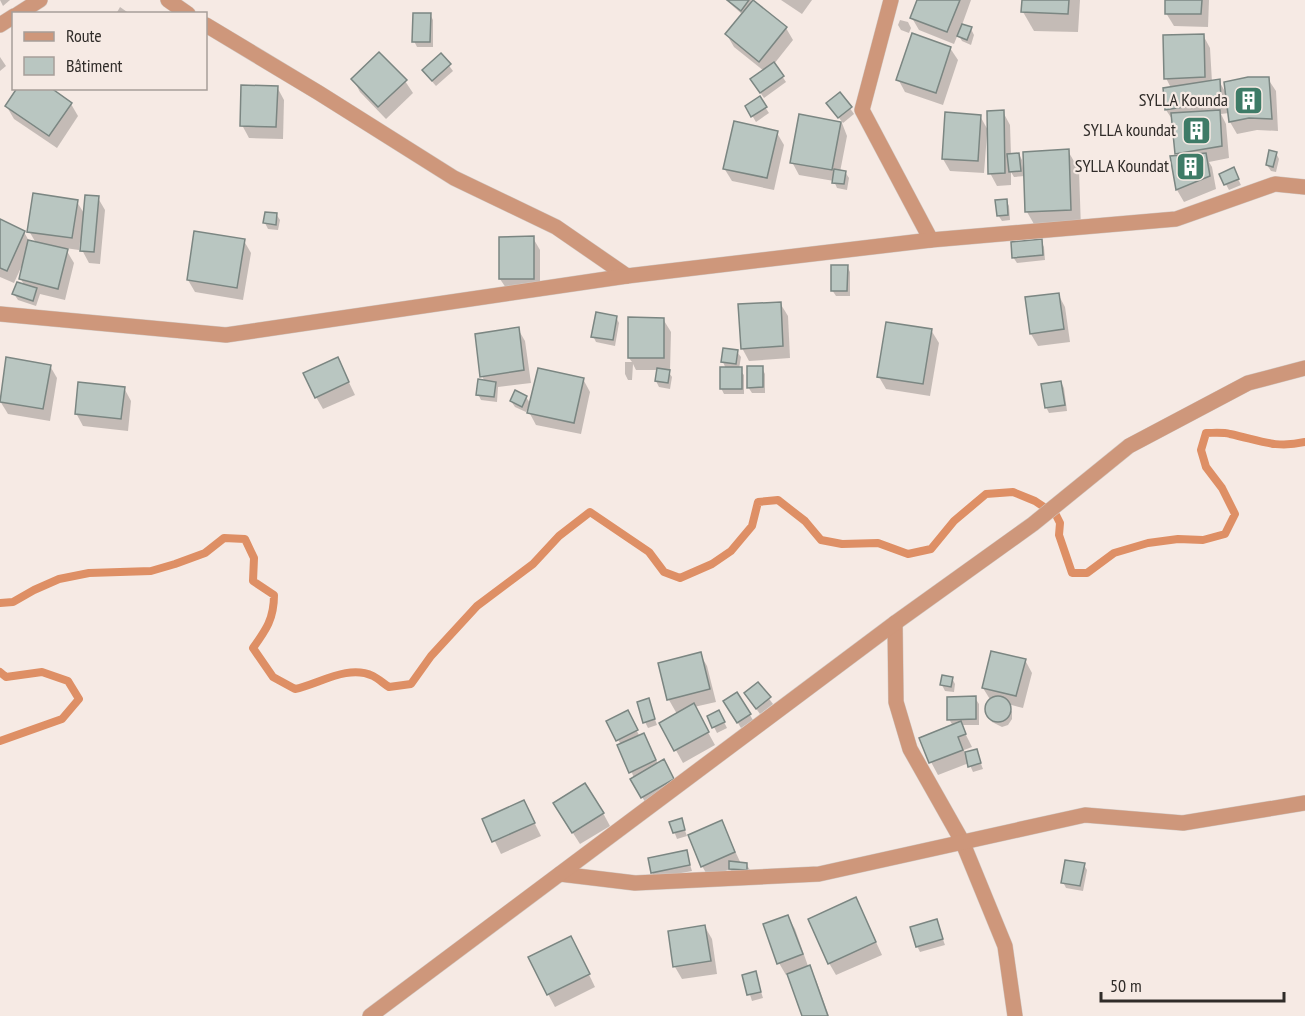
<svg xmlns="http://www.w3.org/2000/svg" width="1305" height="1016" viewBox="0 0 1305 1016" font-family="'PT Sans Narrow',sans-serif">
<rect width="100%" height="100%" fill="#f6eae4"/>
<g fill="#0003">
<polygon points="0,0 10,0 3,6"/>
<polygon points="726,0 751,0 786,28 793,40 774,64 786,82 764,98 755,85 764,71 734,47 727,35 743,15"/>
<polygon points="781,0 812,0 802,14"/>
<polygon points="919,0 971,0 962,25 971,29 974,35 971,45 962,41 958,34 954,44 919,30 912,18"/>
<polygon points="1023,0 1080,0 1078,32 1034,31 1023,12"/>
<polygon points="1167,0 1209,0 1208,27 1174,26 1166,13"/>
<polygon points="120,7 130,14 116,14"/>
<polygon points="430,14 433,20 433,47 417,47 414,41"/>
<polygon points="900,20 908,22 911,28 909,33 901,30 898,25"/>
<polygon points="1203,35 1210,48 1212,82 1219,81 1227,95 1268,79 1276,91 1278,131 1257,130 1237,134 1230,122 1229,113 1221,114 1226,124 1229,158 1209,162 1212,167 1216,189 1184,202 1177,190 1177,155 1174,122 1166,110 1171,88 1166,78"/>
<polygon points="950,48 958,60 943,105 905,92 898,79"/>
<polygon points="441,55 453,71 436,86 423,71"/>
<polygon points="0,57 6,66 0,71"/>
<polygon points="353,79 405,81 413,93 386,119 360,92"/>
<polygon points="277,87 284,100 283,139 249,138 242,125"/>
<polygon points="840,94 854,114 843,123 832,109"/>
<polygon points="759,98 769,113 756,122 747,107"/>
<polygon points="71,104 78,116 57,148 14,119 7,107"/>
<polygon points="1003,112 1010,125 1011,155 1019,154 1022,160 1023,168 1068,151 1079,170 1081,229 1038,231 1027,212 1025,176 1014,177 1011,172 1011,185 997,186 990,173 989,134 987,134 984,173 950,171 943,159 980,116 989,132"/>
<polygon points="800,116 842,123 847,136 840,172 845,172 849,178 847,190 837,188 834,181 799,175 792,162"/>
<polygon points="777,133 784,145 774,190 732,181 724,168"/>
<polygon points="1276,153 1279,159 1276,172 1271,171 1267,165"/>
<polygon points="1221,175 1236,175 1241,185 1229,190"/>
<polygon points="98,198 105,210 100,264 89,263 82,250 82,243 80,242 79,250 65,248 74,263 65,300 40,294 36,306 18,300 14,294 24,285 21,279 23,263 14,283 0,277 0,221 24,232 29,241 36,243 29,231 77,202 85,215"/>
<polygon points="1006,200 1009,206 1010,220 1002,221 998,215"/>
<polygon points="276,214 280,220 278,230 268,229 265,223"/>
<polygon points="533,238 540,250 540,291 508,291 500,279"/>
<polygon points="244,241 251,253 243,300 195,292 188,280"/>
<polygon points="1041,241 1044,247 1045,260 1017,263 1013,257"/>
<polygon points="847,266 850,272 850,296 836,296 832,290"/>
<polygon points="1058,294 1065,307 1070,342 1038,346 1031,334 1026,299"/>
<polygon points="780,303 788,316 790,358 749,361 742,348"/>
<polygon points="616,317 619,323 615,346 596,342 593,336"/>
<polygon points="663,319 671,332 670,371 668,371 672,377 670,389 659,387 656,381 658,370 636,370 633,364 632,380 628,380 625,374 625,362 632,362 629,358"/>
<polygon points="518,329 525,341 531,383 498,387 497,402 481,400 478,394 485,382 482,376"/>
<polygon points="931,330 939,343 930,396 886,389 879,377"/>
<polygon points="737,352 741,357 739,369 744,375 744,394 724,394 721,388 726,369 723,362"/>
<polygon points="50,366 57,378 50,421 8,414 0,401"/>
<polygon points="762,368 765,374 765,393 752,393 748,387"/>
<polygon points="344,372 355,395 323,409 316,397"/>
<polygon points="583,379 590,392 581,434 536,425 529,412"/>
<polygon points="1061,382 1064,388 1067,411 1049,413 1046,407"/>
<polygon points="124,388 131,401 128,431 83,426 76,413"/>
<polygon points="526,397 530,403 526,412 515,407 511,401"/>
<polygon points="700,654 707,666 716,702 694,707 715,745 683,763 661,723 677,714 669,700 660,664"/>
<polygon points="1025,660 1032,673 1023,708 1008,704 1012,712 1012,719 1008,725 1002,727 992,722 988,716 986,708 991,701 983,688"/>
<polygon points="952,678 955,684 954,692 945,691 942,685"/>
<polygon points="758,684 773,704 760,714 749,699"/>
<polygon points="737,694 753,720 741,728 725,702"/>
<polygon points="975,698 979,704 979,725 961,725 972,747 964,750 965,754 976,751 983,769 973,772 969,763 938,775 931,762 953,726 949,719"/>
<polygon points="648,700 657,725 648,728 645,722"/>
<polygon points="627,712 640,737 644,735 658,764 663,761 680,792 649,809 632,779 634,778 621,745 608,721"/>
<polygon points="722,718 727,728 717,733 714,727"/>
<polygon points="524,802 541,836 501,854 484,819"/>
<polygon points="603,813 610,826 580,844 562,816"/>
<polygon points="681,820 687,836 677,839 671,823"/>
<polygon points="722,822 741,864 746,864 750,870 749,876 734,875 730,869 709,878 702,866"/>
<polygon points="686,852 692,871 655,878 652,872"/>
<polygon points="1084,865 1087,870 1083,891 1066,888 1063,882"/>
<polygon points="856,899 882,955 836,975 829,963"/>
<polygon points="788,917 795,929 808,966 816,980 829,1016 803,1016 788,974 786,975 779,963"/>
<polygon points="936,920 945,945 920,952 917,946"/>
<polygon points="705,927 712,939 717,974 682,979 675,967 669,932"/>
<polygon points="577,950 595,987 555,1007 548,994"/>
<polygon points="755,973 763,998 752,1001 744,976"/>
</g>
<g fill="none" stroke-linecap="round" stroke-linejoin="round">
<g stroke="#de8f65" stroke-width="8">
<path d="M0,603L13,602L34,590L59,579L89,573L151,571L175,564L205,553L224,538L245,539L254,558L253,581L274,595C274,619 266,630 253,648L273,677L295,689C319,684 348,664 373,676C379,679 384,684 389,687L411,684L431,656L477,606L533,564L559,536L590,512L649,552L664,572L680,578L712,564L731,551L752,526L758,502L778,500L805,521L821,540L842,544L878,543L908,554L931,549L954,521L986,494L1013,492L1035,501L1056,515L1060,523L1059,535L1072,573H1087L1114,553L1148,543L1178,539L1203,540L1225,534L1235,514L1222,488L1206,467L1201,450L1206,433C1214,433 1223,432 1230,434C1259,440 1275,449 1305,442"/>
<polyline points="0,672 6,677 42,672 68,681 79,699 62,719 0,741"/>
</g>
</g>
<g fill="#b9c6c1" stroke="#7b8682" stroke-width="1.5">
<polygon points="727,0 749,0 741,11"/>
<polygon points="753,0 787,27 759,62 725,34"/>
<polygon points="917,0 960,0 947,32 910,18"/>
<polygon points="1022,0 1069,0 1068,14 1021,12"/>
<polygon points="1165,0 1202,0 1201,14 1165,14"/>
<polygon points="413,13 431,13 430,42 412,42"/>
<polygon points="962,24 972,27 967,40 957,36"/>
<polygon points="912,33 951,47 936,93 896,80"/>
<polygon points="1204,34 1205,77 1164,79 1163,35"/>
<polygon points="379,52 407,80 378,107 351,79"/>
<polygon points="441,53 451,64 432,81 422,70"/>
<polygon points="774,62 784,76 760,93 750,79"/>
<polygon points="1248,77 1269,77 1272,119 1249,118 1229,122 1224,82"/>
<polygon points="1220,79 1221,101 1165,110 1163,88"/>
<polygon points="241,85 278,86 276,127 240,126"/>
<polygon points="17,88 51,88 72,103 49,136 5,106"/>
<polygon points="840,92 852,107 838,118 826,103"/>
<polygon points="760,96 767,107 751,117 745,106"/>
<polygon points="1004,110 1005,173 988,174 987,111"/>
<polygon points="1220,110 1222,146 1175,154 1171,113"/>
<polygon points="945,112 981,115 978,161 942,159"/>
<polygon points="799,114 841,122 832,170 790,163"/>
<polygon points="734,121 778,131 767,178 723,169"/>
<polygon points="1069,149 1071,210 1025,212 1023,152"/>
<polygon points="1269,150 1277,152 1273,167 1266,165"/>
<polygon points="1019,153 1021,171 1009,172 1007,154"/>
<polygon points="1206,153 1210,176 1176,190 1170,156"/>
<polygon points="1234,167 1239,179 1224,185 1219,174"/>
<polygon points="834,169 846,171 844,184 832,183"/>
<polygon points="33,193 78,200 72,238 27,232"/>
<polygon points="85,195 99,196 94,252 80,251"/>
<polygon points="1007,199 1008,215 997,216 995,200"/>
<polygon points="265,212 277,213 276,225 263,223"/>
<polygon points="0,219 25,231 7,271 0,268"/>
<polygon points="194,231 245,239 237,288 187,280"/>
<polygon points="534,236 534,279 499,279 499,237"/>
<polygon points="1042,239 1043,255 1012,258 1011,242"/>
<polygon points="28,240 68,249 58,289 19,279"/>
<polygon points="831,265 848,265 847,291 831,291"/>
<polygon points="17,282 37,288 33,301 12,294"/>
<polygon points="1059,293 1064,329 1030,334 1025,297"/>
<polygon points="781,302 783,346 741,349 738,304"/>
<polygon points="596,312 617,316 613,340 591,337"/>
<polygon points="628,317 664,318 664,358 628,358"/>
<polygon points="886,322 932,329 923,384 877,377"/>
<polygon points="519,327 524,370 480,377 475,334"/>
<polygon points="723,348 738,350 736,364 721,362"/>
<polygon points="6,357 51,365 43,409 0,402"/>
<polygon points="338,357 349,382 315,398 303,373"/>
<polygon points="747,366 763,366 763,387 747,388"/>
<rect x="720" y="367" width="22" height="22"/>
<polygon points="538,368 584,378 574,423 527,413"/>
<polygon points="657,368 670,370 668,383 655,381"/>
<polygon points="478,379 496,382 494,397 476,395"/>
<polygon points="1061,381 1065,405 1045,408 1041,384"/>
<polygon points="78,382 125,387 121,419 75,414"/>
<polygon points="515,390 527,396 522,407 510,401"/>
<polygon points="991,651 1026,659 1016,696 982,688"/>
<polygon points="701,652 710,689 667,700 658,663"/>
<polygon points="942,675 953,677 951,687 940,685"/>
<polygon points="758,682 771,697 756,709 744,693"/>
<polygon points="737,692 751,714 737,723 723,701"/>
<polygon points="976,696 976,719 947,720 947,697"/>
<circle cx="998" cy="709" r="13"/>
<polygon points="649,698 655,719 643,723 637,702"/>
<polygon points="694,703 709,732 674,751 659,723"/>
<polygon points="628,710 638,730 616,741 606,721"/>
<polygon points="719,710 725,722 712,728 707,716"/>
<polygon points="961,721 966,734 958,737 963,750 929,763 919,738"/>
<polygon points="644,733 656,760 629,773 617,745"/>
<polygon points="977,749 981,763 968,767 965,752"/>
<polygon points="664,759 674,779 641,798 630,779"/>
<polygon points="585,783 604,813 572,833 553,803"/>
<polygon points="524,800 535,823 492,842 482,819"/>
<polygon points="682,818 685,830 673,833 669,822"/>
<polygon points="722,820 735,852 701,867 688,835"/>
<polygon points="687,850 690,865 651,873 648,858"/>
<polygon points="1065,860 1085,863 1080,886 1061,883"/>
<polygon points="729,861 747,863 747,870 729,869"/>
<polygon points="856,897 876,942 828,964 808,919"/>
<polygon points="788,915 803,954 777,964 763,924"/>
<polygon points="937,919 943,939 916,947 910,927"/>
<polygon points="705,925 711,961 673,967 668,931"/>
<polygon points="571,936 590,974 547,995 528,957"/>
<polygon points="810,965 828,1016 802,1016 787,974"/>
<polygon points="756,971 761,992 747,995 742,975"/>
</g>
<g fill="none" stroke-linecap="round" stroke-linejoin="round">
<defs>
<g id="street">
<polyline points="168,0 188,14"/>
<polyline points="891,0 862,110 931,240"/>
<polyline points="18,14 40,0"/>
<polyline points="0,25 14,16"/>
<polyline points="206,25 319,93 454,178 556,227 627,276"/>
<polyline points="0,314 226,335 627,276 931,240 1176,219 1275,184 1305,187"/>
<polyline points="895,623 896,702 910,749 962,841 1005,946 1015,1016"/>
<polyline points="560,874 635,883 819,874 1085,815 1183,823 1305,803"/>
<polyline points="370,1016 895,623 1033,524 1129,446 1248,383 1305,368"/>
</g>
</defs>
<use href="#street" stroke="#d2c8c2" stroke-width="16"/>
<use href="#street" stroke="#ce977b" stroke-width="15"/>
</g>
<defs>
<symbol id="building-square" viewBox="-11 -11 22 22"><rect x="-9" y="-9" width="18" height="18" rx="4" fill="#3e7b67" stroke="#f6eae4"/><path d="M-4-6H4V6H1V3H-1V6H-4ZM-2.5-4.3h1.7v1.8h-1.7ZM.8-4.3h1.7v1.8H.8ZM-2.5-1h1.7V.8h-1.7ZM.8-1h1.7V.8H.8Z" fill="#fff"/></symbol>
</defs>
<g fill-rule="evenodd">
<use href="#building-square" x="1232" y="84" width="33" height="33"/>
<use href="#building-square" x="1180" y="114" width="33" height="33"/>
<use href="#building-square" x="1174" y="150" width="33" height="33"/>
</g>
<g text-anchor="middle" stroke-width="4.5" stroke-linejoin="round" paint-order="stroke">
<g font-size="18" fill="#302c29" stroke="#f6eae4" text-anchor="end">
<text x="1228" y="106">SYLLA Kounda</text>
<text x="1176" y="136">SYLLA koundat</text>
<text x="1169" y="172">SYLLA Koundat</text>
</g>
</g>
<rect x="12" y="12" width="195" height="78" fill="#f6eae4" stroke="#a79e99" stroke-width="1.5"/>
<rect x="24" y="32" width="30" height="9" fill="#ce977b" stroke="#a79e99" stroke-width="1.5"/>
<text x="66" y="42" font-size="18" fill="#302c29">Route</text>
<rect x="24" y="57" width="30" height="18" fill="#b9c6c1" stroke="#a79e99" stroke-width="1.5"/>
<text x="66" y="72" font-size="18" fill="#302c29">Bâtiment</text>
<path d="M1101 992v9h183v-9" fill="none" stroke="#302c29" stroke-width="3"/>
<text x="1110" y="992" font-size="18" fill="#302c29" stroke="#f6eae4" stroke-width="4.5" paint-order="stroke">50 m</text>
</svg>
